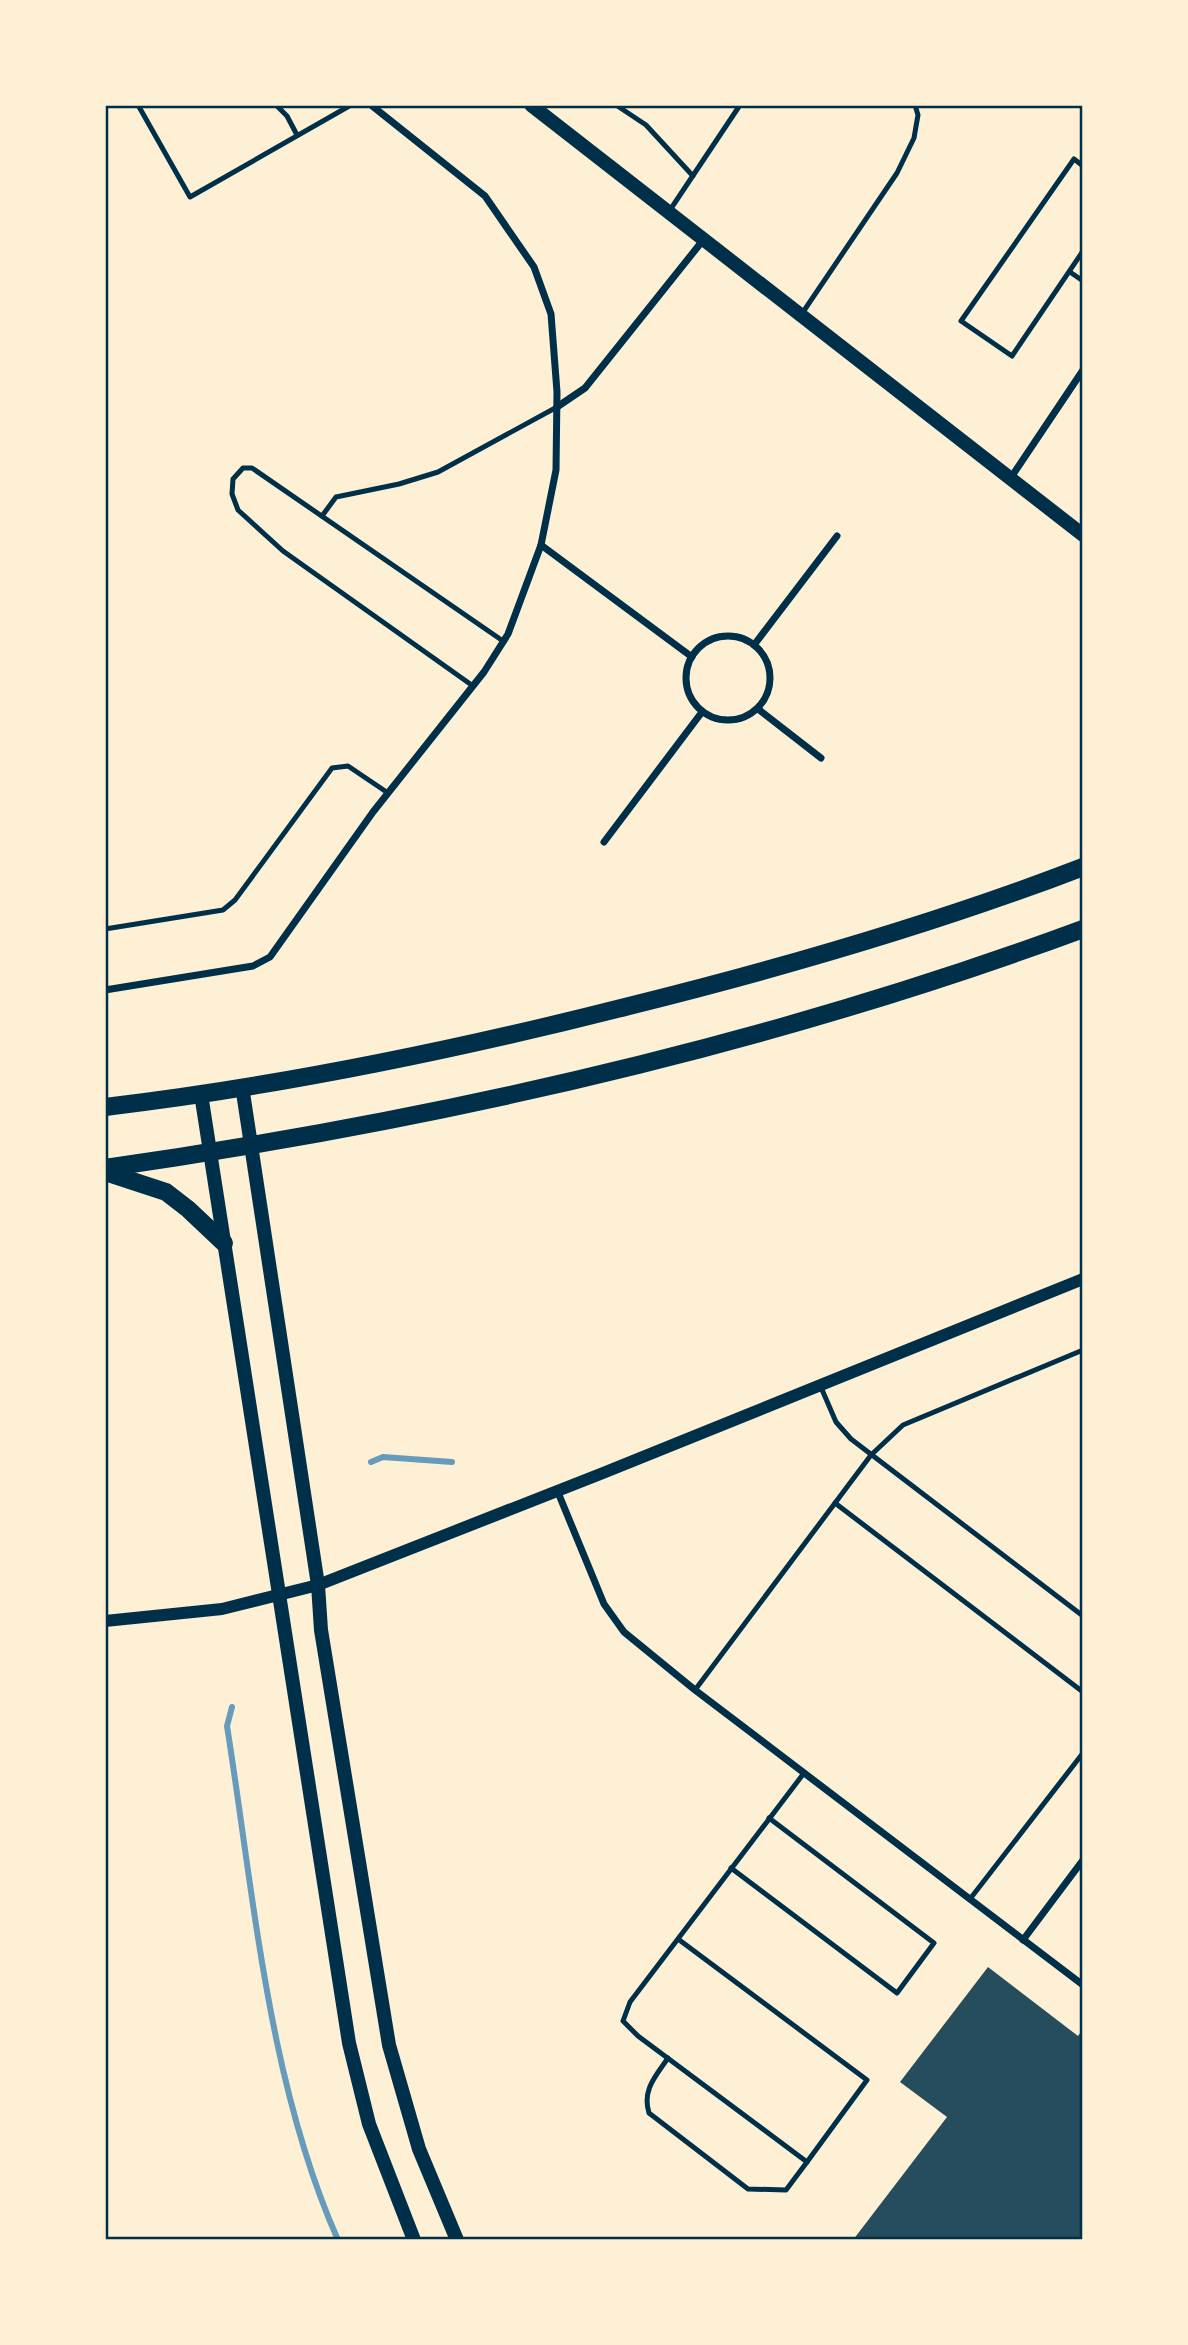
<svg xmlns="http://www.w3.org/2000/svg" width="1188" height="2345" viewBox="0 0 1188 2345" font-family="Roboto,sans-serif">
<rect width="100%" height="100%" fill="#fdf0d5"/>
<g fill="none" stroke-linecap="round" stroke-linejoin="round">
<g stroke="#669bbc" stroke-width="6">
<polyline points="371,1462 383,1457 452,1462"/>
<path d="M232,1707L227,1726C254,1896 268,2082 338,2240"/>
</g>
</g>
<polygon fill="#264d5e" points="988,1967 1078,2036 1083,2029 1083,2240 853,2240 947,2117 900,2082"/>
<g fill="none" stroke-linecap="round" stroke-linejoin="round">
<g stroke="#003049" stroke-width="5">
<polyline points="138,105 190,197 351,105"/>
<polyline points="276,105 287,116 297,135"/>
<polyline points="616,105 646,125 693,176"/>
<polyline points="1083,166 1074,159 961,321 1012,356 1083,251"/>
<polyline points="670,210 740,105"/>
<polyline points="1070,272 1083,281"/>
<polyline points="801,315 897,173 914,138 918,115 915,105"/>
<polyline points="322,516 336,497 399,484 438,472 557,407"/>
<polyline points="473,686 283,551 238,510 232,494 233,479 243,468 252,468 503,641"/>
<polyline points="105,929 223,910 235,900 332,768 348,766 388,793"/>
<polyline points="820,1385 836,1422 851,1439 1083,1616"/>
<polyline points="835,1503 1083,1692"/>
<polyline points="695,1690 871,1455 903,1425 1083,1350"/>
<polyline points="731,1868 897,1993 934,1943 769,1818"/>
<polyline points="970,1899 1083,1753"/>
<polyline points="678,1939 867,2080 807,2162 638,2036 623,2021 630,2002 804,1773"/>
<path d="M668,2058C655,2077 642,2090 649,2113L748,2189L786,2190L807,2162"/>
</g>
<g stroke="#003049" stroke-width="7">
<polyline points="557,407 585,388 704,239"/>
<polyline points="1012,476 1083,370"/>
<polyline points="541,545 692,657"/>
<circle cx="728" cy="678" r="42"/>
<polyline points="754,645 837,536"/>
<polyline points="758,709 821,758"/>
<polyline points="604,842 702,712"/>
<polyline points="105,990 253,966 270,957 373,812 484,672 508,634 541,545 556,470 557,392 551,314 534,267 485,196 371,105"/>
<polyline points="557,1490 604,1604 624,1632 695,1690 1083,1985"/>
<polyline points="1023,1940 1083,1860"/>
</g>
<polyline stroke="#003049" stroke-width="12" points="105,1621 222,1609 318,1585 603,1473 1083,1279"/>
<g stroke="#003049" stroke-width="14">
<polyline points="531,105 1083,535"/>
<polyline points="242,1086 318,1585 321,1630 389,2045 419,2149 457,2240"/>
<polyline points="201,1094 349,2043 369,2124 414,2240"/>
</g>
<g stroke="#003049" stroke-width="18">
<path d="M105,1107C282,1086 456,1050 629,1006C782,968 935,924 1083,867"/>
<path d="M105,1168C438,1120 767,1046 1083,929"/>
<polyline points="105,1172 166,1192 188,1209 224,1243"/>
</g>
</g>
<rect width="1188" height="2345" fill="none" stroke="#fdf0d5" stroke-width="214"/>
<rect x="107" y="107" width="974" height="2131" fill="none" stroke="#003049" stroke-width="2.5"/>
</svg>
